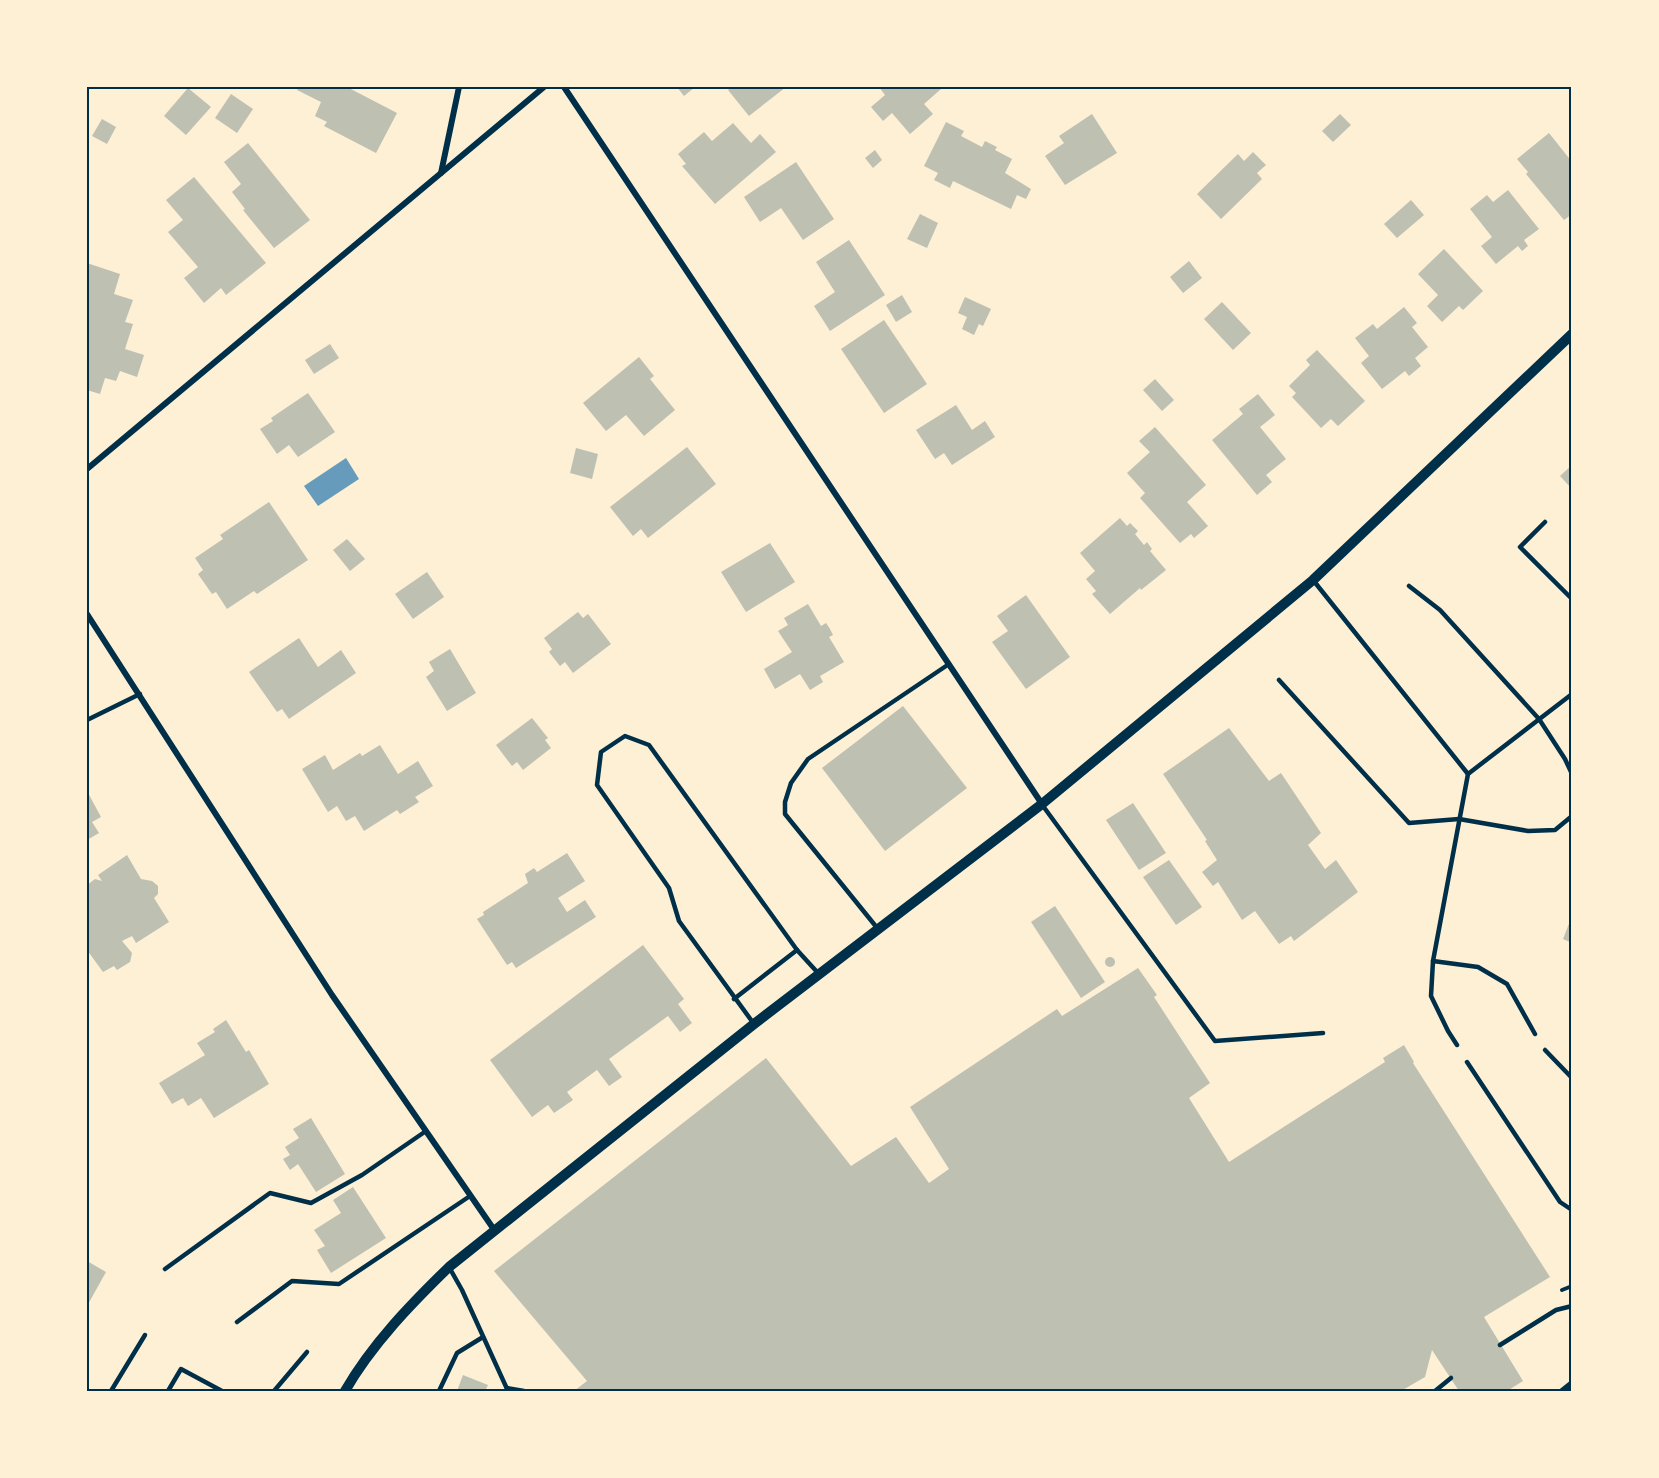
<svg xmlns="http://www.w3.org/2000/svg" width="1659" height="1478" viewBox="0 0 1659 1478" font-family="Lato,sans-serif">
<rect width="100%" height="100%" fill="#fdf0d5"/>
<polygon fill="#669bbc" points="346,458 359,479 318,506 304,486"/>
<g fill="#bec0b2">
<polygon points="299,87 347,87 397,113 376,153 324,126 327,122 315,116 321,102 297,90"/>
<polygon points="677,87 695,87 684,96"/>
<polygon points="732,87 786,87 749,116 728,90"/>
<polygon points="879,87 939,87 941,89 924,104 933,114 910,134 892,113 883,121 871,107 885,95"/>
<polygon points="188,88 211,107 186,135 164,116"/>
<polygon points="231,94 253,109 237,133 215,118"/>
<polygon points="1092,114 1117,153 1065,185 1045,156 1064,143 1059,136"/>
<polygon points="1340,114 1351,125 1333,142 1322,131"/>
<polygon points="102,119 116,127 107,144 92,136"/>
<polygon points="946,122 964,131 961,136 982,147 985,141 997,147 995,150 1012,159 1005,173 1031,189 1026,199 1017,195 1011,209 953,181 950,188 934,180 938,173 924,166"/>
<polygon points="733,123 751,143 760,134 776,152 715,204 682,166 686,164 678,154 704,132 712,141"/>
<polygon points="1549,133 1572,162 1572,214 1564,220 1526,174 1528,172 1517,159"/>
<polygon points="248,143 310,220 274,248 243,210 245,209 232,192 241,184 224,162"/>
<polygon points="875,150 882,160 873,168 865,158"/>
<polygon points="1253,152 1266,165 1257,173 1262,179 1221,219 1197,194 1238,154 1244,161"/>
<polygon points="796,162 834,219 803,240 781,208 760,222 744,197"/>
<polygon points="194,177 266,263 226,295 221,288 204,303 184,278 198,267 168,232 183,220 166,200"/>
<polygon points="1508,190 1539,229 1524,240 1528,246 1522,251 1518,246 1496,264 1481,246 1492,237 1470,209 1487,195 1493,202"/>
<polygon points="1411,200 1424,215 1397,238 1384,224"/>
<polygon points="920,214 938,223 927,248 907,239"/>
<polygon points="849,240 885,295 830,331 814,306 835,292 816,262"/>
<polygon points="1444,249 1483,291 1463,310 1459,306 1442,322 1427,306 1438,295 1418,274"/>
<polygon points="1189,261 1202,278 1183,293 1170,277"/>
<polygon points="87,263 120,274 114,294 133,300 125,322 133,324 125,349 144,355 137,377 120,371 116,381 105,378 100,394 87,390"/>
<polygon points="902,295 912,312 896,322 886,305"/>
<polygon points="965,297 991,309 983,326 979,324 974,335 962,329 967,317 958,313"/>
<polygon points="1222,302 1251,333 1233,350 1204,319"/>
<polygon points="1404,307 1417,323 1412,327 1428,347 1415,358 1421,366 1409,376 1405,371 1382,389 1361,363 1369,356 1355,338 1373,324 1377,329"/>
<polygon points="884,320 927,384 884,413 841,349"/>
<polygon points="330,344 339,358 314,374 305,360"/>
<polygon points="1317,350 1365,401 1338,426 1331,419 1321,428 1292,397 1296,393 1289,386 1310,365 1306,360"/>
<polygon points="639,357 654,376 650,379 675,410 644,436 626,415 606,431 583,403"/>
<polygon points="1155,379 1174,400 1162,411 1143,390"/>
<polygon points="308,393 335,432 298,457 289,445 277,454 260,429 273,421 271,418"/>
<polygon points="1258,394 1275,415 1260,427 1286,459 1266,475 1272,482 1257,495 1212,440 1243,414 1239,409"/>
<polygon points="956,405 972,430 985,421 995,437 952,465 944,453 935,459 916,430"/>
<polygon points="1155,427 1206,485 1187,502 1208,526 1194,538 1191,534 1180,543 1140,498 1145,493 1127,473 1150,452 1139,441"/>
<polygon points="687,447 716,484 648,538 641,529 633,536 610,507"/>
<polygon points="576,448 598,454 592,479 570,473"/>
<polygon points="1572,465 1572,489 1560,476"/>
<polygon points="269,502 308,560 257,594 254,591 227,609 216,592 212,594 198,574 203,570 195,558 223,539 220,535"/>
<polygon points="1120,518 1127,526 1130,523 1138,531 1135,534 1144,545 1147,542 1152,549 1150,551 1166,570 1141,590 1140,588 1110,614 1092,594 1096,591 1086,579 1095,571 1080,553"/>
<polygon points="347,539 365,559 350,571 333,550"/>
<polygon points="770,543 795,582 746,612 721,572"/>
<polygon points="427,572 444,597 413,619 395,594"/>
<polygon points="1026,595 1070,657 1026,689 992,642 1008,631 997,616"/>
<polygon points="808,604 821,626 826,623 830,629 833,635 829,637 844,662 820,676 823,682 810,690 800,674 775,689 764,669 792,652 778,631 788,625 784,618"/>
<polygon points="578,612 583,618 588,614 611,644 573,673 565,662 560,666 549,652 552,649 544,638"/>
<polygon points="299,638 318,667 341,650 356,673 289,719 282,709 277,712 249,672"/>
<polygon points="450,649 476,693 447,711 426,677 434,671 429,662"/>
<polygon points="903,706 967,788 885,851 822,768"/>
<polygon points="532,718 548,738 545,740 551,748 523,770 517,762 512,766 496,745"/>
<polygon points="1229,728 1269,781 1281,773 1321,833 1308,845 1325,869 1336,860 1358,892 1294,941 1291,936 1279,944 1255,911 1242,920 1218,882 1213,886 1202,872 1217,860 1205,841 1207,840 1163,774"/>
<polygon points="380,745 398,774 418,761 433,786 415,797 419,802 400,814 397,810 364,831 355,816 346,821 337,806 328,812 302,769 325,755 333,770 360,753 362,756"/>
<polygon points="87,791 101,817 92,822 99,833 87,840"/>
<polygon points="1133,803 1166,853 1139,870 1106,820"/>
<polygon points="567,853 585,881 558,898 567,912 585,900 596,917 516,968 512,962 507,965 477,919 484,915 483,912 528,883 525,874 534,868 537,872"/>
<polygon points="127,855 141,879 152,881 158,886 158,894 154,898 169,922 136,943 132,936 122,941 132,953 130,962 117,970 114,966 103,972 87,950 87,885 95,879 102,881 98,875"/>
<polygon points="1169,860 1202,907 1176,925 1143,877"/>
<polygon points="1055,906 1105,982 1081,998 1031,922"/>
<polygon points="1572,916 1572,943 1563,939"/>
<polygon points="643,945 684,999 678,1004 692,1023 680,1032 668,1016 609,1059 622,1077 609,1086 597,1070 567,1092 573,1100 554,1113 548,1105 532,1117 490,1060"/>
<circle cx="1110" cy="962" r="5"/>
<polygon points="1138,968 1157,995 1154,997 1210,1083 1189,1098 1229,1162 1385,1062 1383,1058 1404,1045 1414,1062 1413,1063 1550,1277 1484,1317 1523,1381 1507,1391 1459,1391 1432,1350 1425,1377 1401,1391 574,1391 587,1381 494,1271 766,1058 851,1166 896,1137 929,1183 949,1169 910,1107 1057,1009 1062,1016"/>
<polygon points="226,1020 246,1052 249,1050 269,1084 214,1118 201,1098 188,1106 183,1098 172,1104 159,1083 205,1055 197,1043 215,1032 213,1029"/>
<polygon points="311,1118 345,1174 316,1192 298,1164 290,1170 283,1159 290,1155 285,1147 299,1138 293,1129"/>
<polygon points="353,1187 386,1238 331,1273 317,1250 325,1246 314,1230 341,1213 333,1200"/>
<polygon points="87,1261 106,1272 87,1306"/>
<polygon points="463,1375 488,1385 485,1391 457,1391"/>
</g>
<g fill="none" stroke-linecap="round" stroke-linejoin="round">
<polyline stroke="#003049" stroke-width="4" points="1562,1290 1572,1286"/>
<g stroke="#003049" stroke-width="4.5">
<polyline points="1545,522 1520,547 1572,599"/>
<polyline points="1313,580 1468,774"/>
<polyline points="1409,586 1440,610 1539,719 1565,759 1572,774"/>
<polyline points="1279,680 1409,823 1459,819 1528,831 1555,830 1572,816"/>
<polyline points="87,720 140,694"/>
<polyline points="1043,806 1215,1041 1323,1033"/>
<polyline points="878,929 785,814 785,802 791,783 808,759 949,664"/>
<polyline points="1433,961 1468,774 1572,694"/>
<polyline points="734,999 797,950"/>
<polyline points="754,1024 679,921 669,888 597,785 601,752 625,736 649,745 797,950 818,973"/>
<polyline points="1457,1045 1448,1031 1431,996 1433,961 1478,967 1507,984 1535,1034"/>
<polyline points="1545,1050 1572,1078"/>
<polyline points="1467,1062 1560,1202 1572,1210"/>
<polyline points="449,1267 462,1290 508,1391"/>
<polyline points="165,1269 270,1193 311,1203 362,1175 426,1131"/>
<polyline points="237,1322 292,1281 339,1284 470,1196"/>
<polyline points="1500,1345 1556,1310 1572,1306"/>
<polyline points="507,1388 524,1391"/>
<polyline points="111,1391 145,1335"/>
<polyline points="168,1391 181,1369 222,1391"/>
<polyline points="274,1391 307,1352"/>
<polyline points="439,1391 457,1353 483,1337"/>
<polyline points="1435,1391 1451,1378"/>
</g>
<g stroke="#003049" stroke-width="6">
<polyline points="564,87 1042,804"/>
<polyline points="441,173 459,87"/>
<polyline points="87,469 544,87"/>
<polyline points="87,614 332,995 495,1231"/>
<polyline points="1562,1391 1572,1383"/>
</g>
<path stroke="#003049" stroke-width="10" d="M345,1391C372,1344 411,1304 449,1267L754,1024L1042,804L1313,580L1572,334"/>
</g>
<rect width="1659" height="1478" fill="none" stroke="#fdf0d5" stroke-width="177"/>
<rect x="88" y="88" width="1482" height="1302" fill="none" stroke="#003049" stroke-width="2"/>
</svg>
